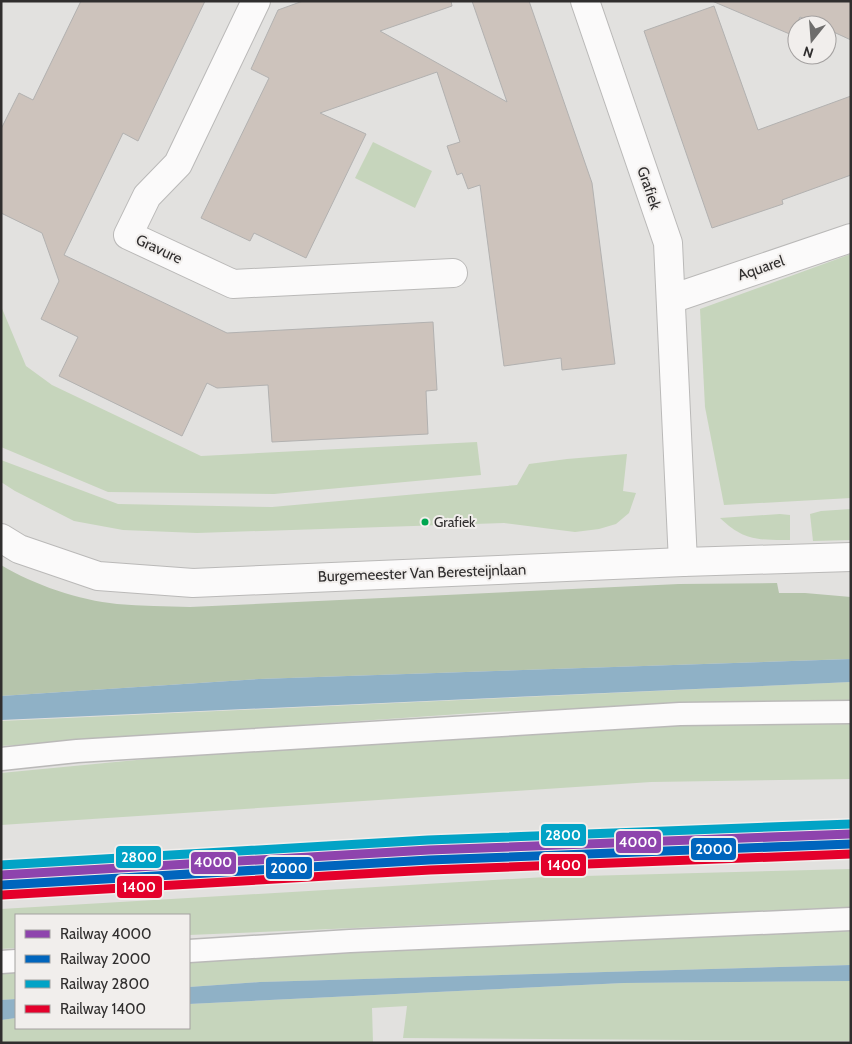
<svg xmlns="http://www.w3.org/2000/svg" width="852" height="1044" viewBox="0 0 852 1044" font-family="Cabin,sans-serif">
<rect width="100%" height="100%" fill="#e2e1df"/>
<g fill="#c6d5bc">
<polygon points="373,142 432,171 415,208 355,178"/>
<polygon points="851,254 851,498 724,505 705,407 700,309"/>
<polygon points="1,306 26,366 52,385 201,456 477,442 481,475 274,494 108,492 1,447"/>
<polygon points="627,454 623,491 636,493 629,513 616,524 599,529 575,532 504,523 197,533 123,530 74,521 15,491 1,482 1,460 118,504 272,507 517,485 529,464 567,459"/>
<polygon points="851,509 851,540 813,541 810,514 821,511"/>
<path d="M780,514L790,515V540C758,540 744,541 720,518Z"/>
<polygon points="851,682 851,700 489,712 1,746 1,721"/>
<polygon points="851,724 851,779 651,782 1,825 1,773 199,754 661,726"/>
<polygon points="851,869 851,907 189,935 189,915 16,915 16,948 1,949 1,909 546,877"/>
<polygon points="851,931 851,965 260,982 189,987 189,960"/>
<polygon points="16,972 16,999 1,1000 1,973"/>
<polygon points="851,981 851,1041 403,1038 407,1006 372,1008 373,1043 1,1043 1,1020 16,1018 16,1028 189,1028 189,1004 624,983"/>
</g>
<path fill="#b5c4ab" d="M1,565C34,585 79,600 117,604C141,606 166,606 190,607L679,584L777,583L779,593H805L851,597V659L259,679L1,696Z"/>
<g fill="#8fb1c6">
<polygon points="851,659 851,682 1,720 1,696 259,679"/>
<polygon points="851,965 851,981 624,983 189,1004 189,987 260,982"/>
<polygon points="16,999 16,1018 1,1020 1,1000"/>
</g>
<g fill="#cdc3bc" stroke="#b2b1b0">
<polygon points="81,1 205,1 138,141 123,133 64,255 227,333 433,322 437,390 426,391 428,434 272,442 268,385 217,388 207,383 182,436 59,376 78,337 41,319 59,281 42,233 1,213 1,129 19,93 33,100"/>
<polygon points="303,1 451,1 452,6 380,31 507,102 472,1 529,1 592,183 615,364 562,370 561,358 504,366 480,185 468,189 462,173 457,175 447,146 460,142 437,72 320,113 366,134 306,258 254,233 250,241 201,218 269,78 251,69 278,10"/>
<polygon points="712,1 851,1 851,40 827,29 827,25 817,25 800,17 792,35"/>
<polygon points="714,6 758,130 851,96 851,175 782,200 783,204 712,228 644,31"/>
</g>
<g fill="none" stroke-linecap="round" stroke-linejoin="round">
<defs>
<g id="lane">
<polyline points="1,759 77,751 680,714 851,712"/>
<polyline points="189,951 350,941 851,919"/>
<polyline points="1,962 16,961"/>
</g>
<g id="street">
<polyline points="256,1 178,164 147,196 128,235 233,284 453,273"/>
<polyline points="585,1 668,243 683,562"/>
<polyline points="671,299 851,238"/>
</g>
<polyline id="secondary" points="1,538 19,549 98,576 193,583 683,562 851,557"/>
</defs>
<use href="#lane" stroke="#bab9b8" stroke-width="25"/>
<use href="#street" stroke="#bab9b8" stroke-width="30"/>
<use href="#secondary" stroke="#bab9b8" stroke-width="30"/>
<use href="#lane" stroke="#fbfafa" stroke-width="22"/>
<use href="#street" stroke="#fbfafa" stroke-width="28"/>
<use href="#secondary" stroke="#fbfafa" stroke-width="28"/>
<defs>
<polyline id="rail-1" points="1,875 429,850 851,834"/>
<polyline id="rail-2" points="2,885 429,860 851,844"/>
<polyline id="rail-3" points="1,865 428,840 851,824"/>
<polyline id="rail-4" points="2,895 430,870 851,854"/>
</defs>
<use href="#rail-1" stroke="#f1eeec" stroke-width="12"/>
<use href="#rail-2" stroke="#f1eeec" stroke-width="12"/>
<use href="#rail-3" stroke="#f1eeec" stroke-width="12"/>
<use href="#rail-4" stroke="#f1eeec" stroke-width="12"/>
<use href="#rail-1" stroke="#8e44ad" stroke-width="9"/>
<use href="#rail-2" stroke="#0065bd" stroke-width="9"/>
<use href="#rail-3" stroke="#02a3c6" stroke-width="9"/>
<use href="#rail-4" stroke="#e4002b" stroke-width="9"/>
</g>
<circle fill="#00a651" stroke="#f1eeec" stroke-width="2" cx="425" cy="522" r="4.5"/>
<g text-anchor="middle" stroke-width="4" stroke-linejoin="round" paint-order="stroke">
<g font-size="14" fill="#302e2e" stroke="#f1eeec" text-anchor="start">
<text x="434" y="527">Grafiek</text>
</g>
<g font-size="15" fill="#302e2e" stroke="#f1eeec">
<text transform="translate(649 188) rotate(71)" y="5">Grafiek</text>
<text transform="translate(159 249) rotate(25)" y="5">Gravure</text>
<text transform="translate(761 268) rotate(-19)" y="5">Aquarel</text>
<text transform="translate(422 573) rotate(-2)" y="5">Burgemeester Van Beresteijnlaan</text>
</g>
</g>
<g stroke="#f1eeec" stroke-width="2">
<rect x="540" y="823" width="47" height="24" rx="5" fill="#02a3c6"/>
<rect x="615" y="830" width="47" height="24" rx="5" fill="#8e44ad"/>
<rect x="690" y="837" width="47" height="24" rx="5" fill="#0065bd"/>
<rect x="115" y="845" width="47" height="24" rx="5" fill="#02a3c6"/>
<rect x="190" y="851" width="47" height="24" rx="5" fill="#8e44ad"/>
<rect x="540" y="853" width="47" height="24" rx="5" fill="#e4002b"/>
<rect x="265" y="856" width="48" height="24" rx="5" fill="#0065bd"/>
<rect x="116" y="875" width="47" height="24" rx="5" fill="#e4002b"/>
</g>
<g font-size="14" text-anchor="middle" font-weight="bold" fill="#fff">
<text x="563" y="840">2800</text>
<text x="638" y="847">4000</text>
<text x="714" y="854">2000</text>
<text x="139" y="862">2800</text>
<text x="213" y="867">4000</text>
<text x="564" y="870">1400</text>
<text x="289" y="873">2000</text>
<text x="139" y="892">1400</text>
</g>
<rect width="852" height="1044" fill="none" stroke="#302e2e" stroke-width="5"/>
<rect x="15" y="914" width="175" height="115" fill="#f1eeec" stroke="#a4a1a0"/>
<rect x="25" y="930" width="25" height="8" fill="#8e44ad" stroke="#a4a1a0"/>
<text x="60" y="939" font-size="15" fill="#302e2e">Railway 4000</text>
<rect x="25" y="955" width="25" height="8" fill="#0065bd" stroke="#a4a1a0"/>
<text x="60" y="964" font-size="15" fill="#302e2e">Railway 2000</text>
<rect x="25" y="980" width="25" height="8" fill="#02a3c6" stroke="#a4a1a0"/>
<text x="60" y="989" font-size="15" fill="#302e2e">Railway 2800</text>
<rect x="25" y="1005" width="25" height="8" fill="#e4002b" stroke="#a4a1a0"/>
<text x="60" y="1014" font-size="15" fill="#302e2e">Railway 1400</text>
<g transform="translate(812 40) rotate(197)"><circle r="24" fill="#f1eeec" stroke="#a4a1a0"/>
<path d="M0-4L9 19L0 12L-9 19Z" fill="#6e6d6c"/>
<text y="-8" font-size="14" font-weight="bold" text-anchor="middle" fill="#302e2e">N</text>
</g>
</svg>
